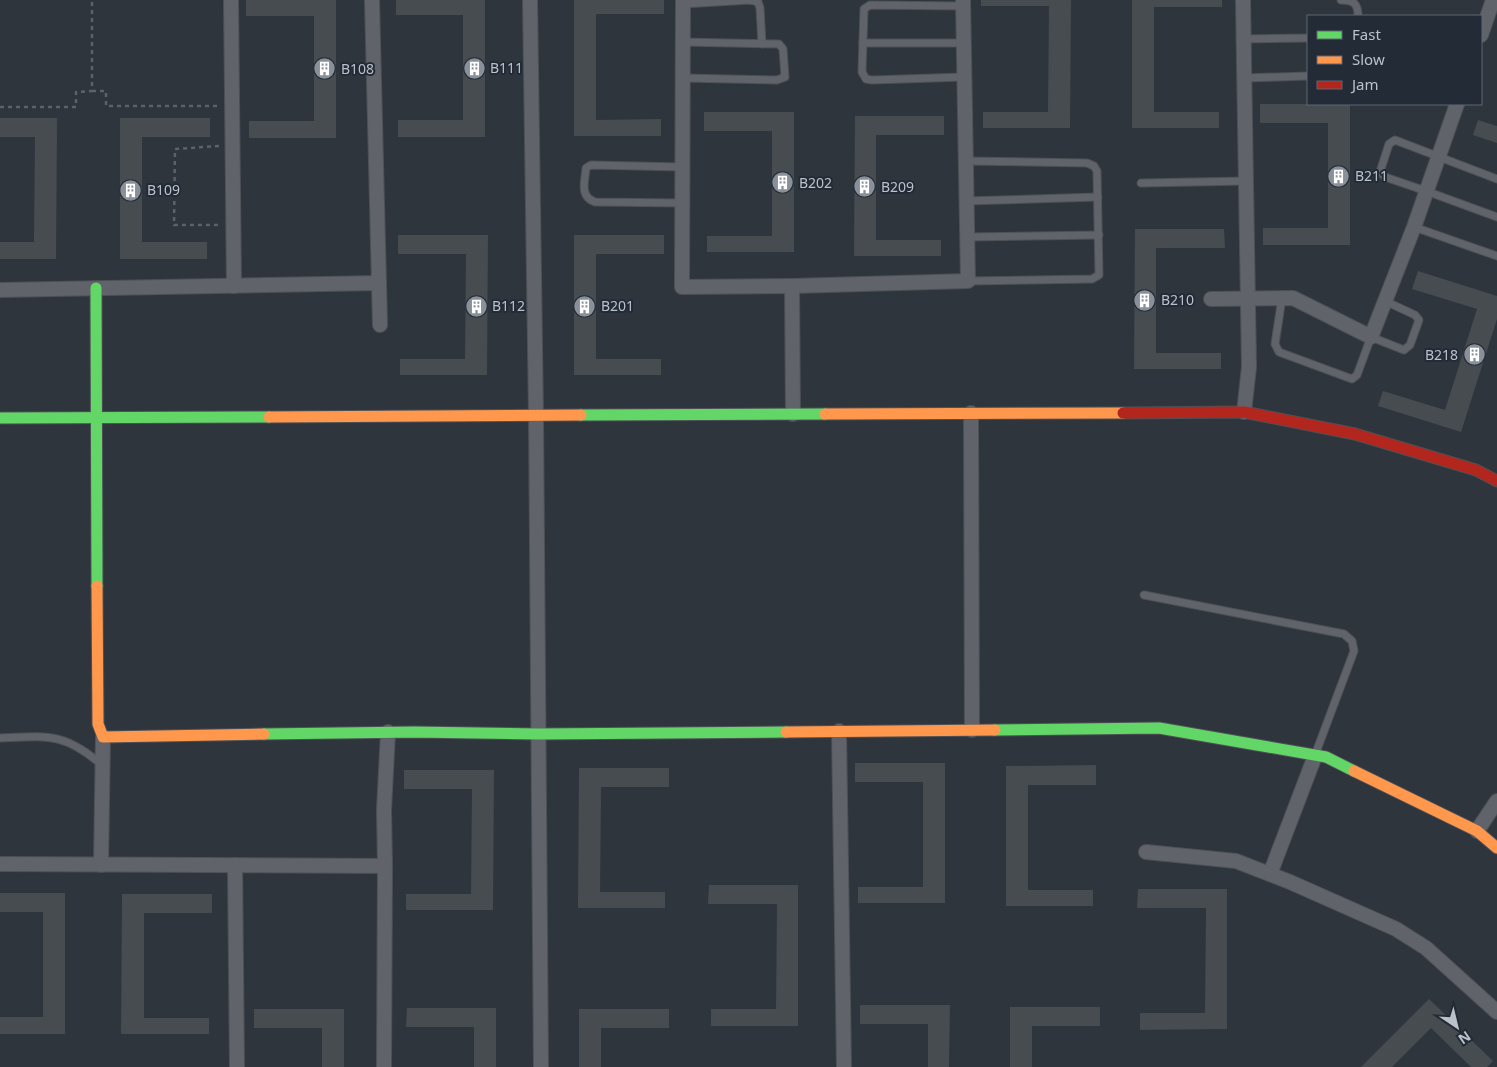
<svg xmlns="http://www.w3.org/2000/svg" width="1497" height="1067" viewBox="0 0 1497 1067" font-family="'Noto Sans',sans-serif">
<rect width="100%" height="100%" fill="#2f353c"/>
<g fill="#474c51">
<polygon points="246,0 336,0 336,138 249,138 249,121 314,121 314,16 246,16"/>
<polygon points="396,0 485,0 485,137 398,137 398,120 463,120 463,15 396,15"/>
<polygon points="574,0 664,0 664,14 596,14 596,120 661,119 661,136 574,136"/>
<polygon points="981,0 1071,0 1070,128 983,128 983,112 1048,112 1049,6 981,6"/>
<polygon points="1132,0 1222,0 1222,7 1154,7 1154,112 1219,112 1219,128 1132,128"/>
<polygon points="1260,104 1350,104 1350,245 1263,245 1263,228 1328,228 1328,123 1260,123"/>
<polygon points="704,112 794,112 794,252 707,252 707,236 772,236 772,131 704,131"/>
<polygon points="855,116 944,116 944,135 876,135 876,240 941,240 941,256 854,256"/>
<polygon points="0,118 57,118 56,259 0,259 0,242 34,242 35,137 0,137"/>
<polygon points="120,118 210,118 210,137 142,137 142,242 207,242 207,259 120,259"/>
<polygon points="1478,120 1497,126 1497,143 1473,135"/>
<polygon points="1135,229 1224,229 1225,248 1156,248 1156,353 1221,353 1221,369 1134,369"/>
<polygon points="398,235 488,235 487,375 400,375 400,359 465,359 466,254 398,254"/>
<polygon points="574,235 664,235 664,254 596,254 596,359 661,359 661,375 574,375"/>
<polygon points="1418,271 1497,296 1497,319 1461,432 1378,406 1383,391 1445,410 1477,309 1412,289"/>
<polygon points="855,763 945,763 945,903 858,903 858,887 923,887 923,782 855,782"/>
<polygon points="1096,765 1096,785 1028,785 1028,890 1093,890 1093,906 1006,906 1006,766"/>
<polygon points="579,768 669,768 669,787 601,787 600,892 665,892 665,908 578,908"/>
<polygon points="404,770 494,770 493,910 406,910 406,894 471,894 472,789 404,789"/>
<polygon points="709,885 798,885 798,1026 711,1026 711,1009 776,1009 777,904 708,904"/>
<polygon points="1138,889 1227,889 1227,1029 1140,1030 1140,1013 1205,1013 1206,908 1137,908"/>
<polygon points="0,893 65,893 65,1034 0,1034 0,1017 43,1017 43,912 0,912"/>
<polygon points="122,894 212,894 212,913 144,913 144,1018 209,1018 209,1034 121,1034"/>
<polygon points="1429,999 1493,1061 1487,1067 1471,1067 1431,1028 1392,1067 1361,1067"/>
<polygon points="860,1005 950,1005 949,1067 928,1067 928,1024 860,1024"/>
<polygon points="1010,1007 1100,1007 1100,1026 1032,1026 1032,1067 1010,1067"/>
<polygon points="407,1008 496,1008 496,1067 474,1067 474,1027 406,1027"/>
<polygon points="254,1009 344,1009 344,1067 322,1067 322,1028 254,1028"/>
<polygon points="579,1009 669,1009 669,1028 601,1028 601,1067 579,1067"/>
</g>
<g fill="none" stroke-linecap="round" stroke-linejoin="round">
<defs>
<g id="lane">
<path d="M1341,0C1354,0 1358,4 1358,16"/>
<polyline points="683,4 750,0 758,2 760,8 762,44"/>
<polyline points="963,6 870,5 864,9 862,72 866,79 872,80 964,77"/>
<polyline points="1243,39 1308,38"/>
<polyline points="863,43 964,43"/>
<polyline points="683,78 777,80 785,77 783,49 779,44 683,42"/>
<polyline points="1244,78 1308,76"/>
<polyline points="965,161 1087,163 1094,166 1097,171 1099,275 1092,279 968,281"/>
<polyline points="1497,179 1395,140 1389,144 1380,172 1385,177 1426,191 1497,217"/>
<polyline points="1141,183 1246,181"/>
<polyline points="966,201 1098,197"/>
<path d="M682,203L595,202C579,196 585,182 586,168L591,165L682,167"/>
<polyline points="1414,227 1497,256"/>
<polyline points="967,237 1099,235"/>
<polyline points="1282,298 1275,344 1279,352 1352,379 1357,375 1371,337 1404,350 1410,345 1419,320 1415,315 1385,301"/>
<polyline points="1144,595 1344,634 1352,641 1354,651 1315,755"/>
<path d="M0,738C47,736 65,732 103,766"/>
</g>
<g id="street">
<polyline points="231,0 234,286"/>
<polyline points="372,0 380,325"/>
<polyline points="530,0 536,415 541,1067"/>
<polyline points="683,0 682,287 792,286 968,281 963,0"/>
<polyline points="1243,0 1249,367 1244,412"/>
<polyline points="1481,35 1493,0"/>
<polyline points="792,286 793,414"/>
<polyline points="0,290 379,283"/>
<polyline points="1211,299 1293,298 1371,337 1414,227 1457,104"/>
<polyline points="971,413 972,730"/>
<polyline points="839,731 844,1067"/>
<polyline points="1477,831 1497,801"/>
<polyline points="1146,852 1236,861 1290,882 1396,929 1426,948 1497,1012"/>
<polyline points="0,864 385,866 384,1067"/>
<polyline points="101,865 103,737"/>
<polyline points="235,865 237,1067"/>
<polyline points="385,866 384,810 388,732"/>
<polyline points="1270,874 1315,756"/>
</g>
<g id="fast">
<polyline points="96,288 97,586"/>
<polyline points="581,415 825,414"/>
<polyline points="0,418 269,417"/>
<polyline points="995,730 1159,728 1326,757 1354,771"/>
<polyline points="264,734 414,732 538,734 786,732"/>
</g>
<g id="slow">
<polyline points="825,414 1123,413"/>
<polyline points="269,417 581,415"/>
<polyline points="97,586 98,724 103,737 264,734"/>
<polyline points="786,732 995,730"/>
<polyline points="1354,771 1477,831 1497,848"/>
</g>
<polyline id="jam" points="1123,413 1244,412 1355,434 1476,470 1497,481"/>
</defs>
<use href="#lane" stroke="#4d5156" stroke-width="9"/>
<use href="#street" stroke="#4d5156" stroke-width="16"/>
<use href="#fast" stroke="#4d5156" stroke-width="13"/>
<use href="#slow" stroke="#4d5156" stroke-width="13"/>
<use href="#jam" stroke="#4d5156" stroke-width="13"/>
<g stroke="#5d6267" stroke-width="2.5" stroke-dasharray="4 4" stroke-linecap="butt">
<polyline points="92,91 106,91 106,106 218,106"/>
<polyline points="0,107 76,107 76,92 92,91 92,0"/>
<polyline points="219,146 175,149 174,225 219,225"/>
</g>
<use href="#lane" stroke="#60636a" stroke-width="7"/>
<use href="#street" stroke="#60636a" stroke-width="14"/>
<use href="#fast" stroke="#63d668" stroke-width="11"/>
<use href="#slow" stroke="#ff974d" stroke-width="11"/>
<use href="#jam" stroke="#b3261e" stroke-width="11"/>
</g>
<defs>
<symbol id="building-disc" viewBox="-11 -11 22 22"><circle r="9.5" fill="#8a9099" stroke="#222b36"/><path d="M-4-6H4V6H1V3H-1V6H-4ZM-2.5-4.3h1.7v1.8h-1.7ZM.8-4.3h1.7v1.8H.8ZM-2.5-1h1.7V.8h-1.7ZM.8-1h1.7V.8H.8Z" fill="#fff"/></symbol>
</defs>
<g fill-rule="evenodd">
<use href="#building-disc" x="462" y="56" width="25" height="25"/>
<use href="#building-disc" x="312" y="56" width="25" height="25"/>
<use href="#building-disc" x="1326" y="164" width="25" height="25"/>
<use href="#building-disc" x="770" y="170" width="25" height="25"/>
<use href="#building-disc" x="852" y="174" width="25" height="25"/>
<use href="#building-disc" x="118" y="178" width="25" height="25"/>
<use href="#building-disc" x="1132" y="288" width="25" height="25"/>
<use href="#building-disc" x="464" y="294" width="25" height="25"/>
<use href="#building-disc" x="572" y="294" width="25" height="25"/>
<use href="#building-disc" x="1462" y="342" width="25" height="25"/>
</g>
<g text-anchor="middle" stroke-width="4" stroke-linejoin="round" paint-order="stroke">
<g font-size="14" fill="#bbc1cb" stroke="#222b36" text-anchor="start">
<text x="490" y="73">B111</text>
<text x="341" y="74">B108</text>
<text x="1355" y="181">B211</text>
<text x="799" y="188">B202</text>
<text x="881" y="192">B209</text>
<text x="147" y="195">B109</text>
<text x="1161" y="305">B210</text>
<text x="492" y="311">B112</text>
<text x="601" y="311">B201</text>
<text x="1458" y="360" text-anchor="end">B218</text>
</g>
</g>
<rect x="1307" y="15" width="175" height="90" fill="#222b36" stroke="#5f6772"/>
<rect x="1317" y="31" width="25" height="8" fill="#63d668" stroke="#5f6772"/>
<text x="1352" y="40" font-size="15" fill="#bbc1cb">Fast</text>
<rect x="1317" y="56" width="25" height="8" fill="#ff974d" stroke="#5f6772"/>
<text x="1352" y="65" font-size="15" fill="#bbc1cb">Slow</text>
<rect x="1317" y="81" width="25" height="8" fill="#b3261e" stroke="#5f6772"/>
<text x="1352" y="90" font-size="15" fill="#bbc1cb">Jam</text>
<g transform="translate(1457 1027) rotate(145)" stroke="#222b36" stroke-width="4" paint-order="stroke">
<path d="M0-4L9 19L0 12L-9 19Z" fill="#bbc1cb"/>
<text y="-8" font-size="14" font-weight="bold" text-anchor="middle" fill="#bbc1cb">N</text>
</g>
</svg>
